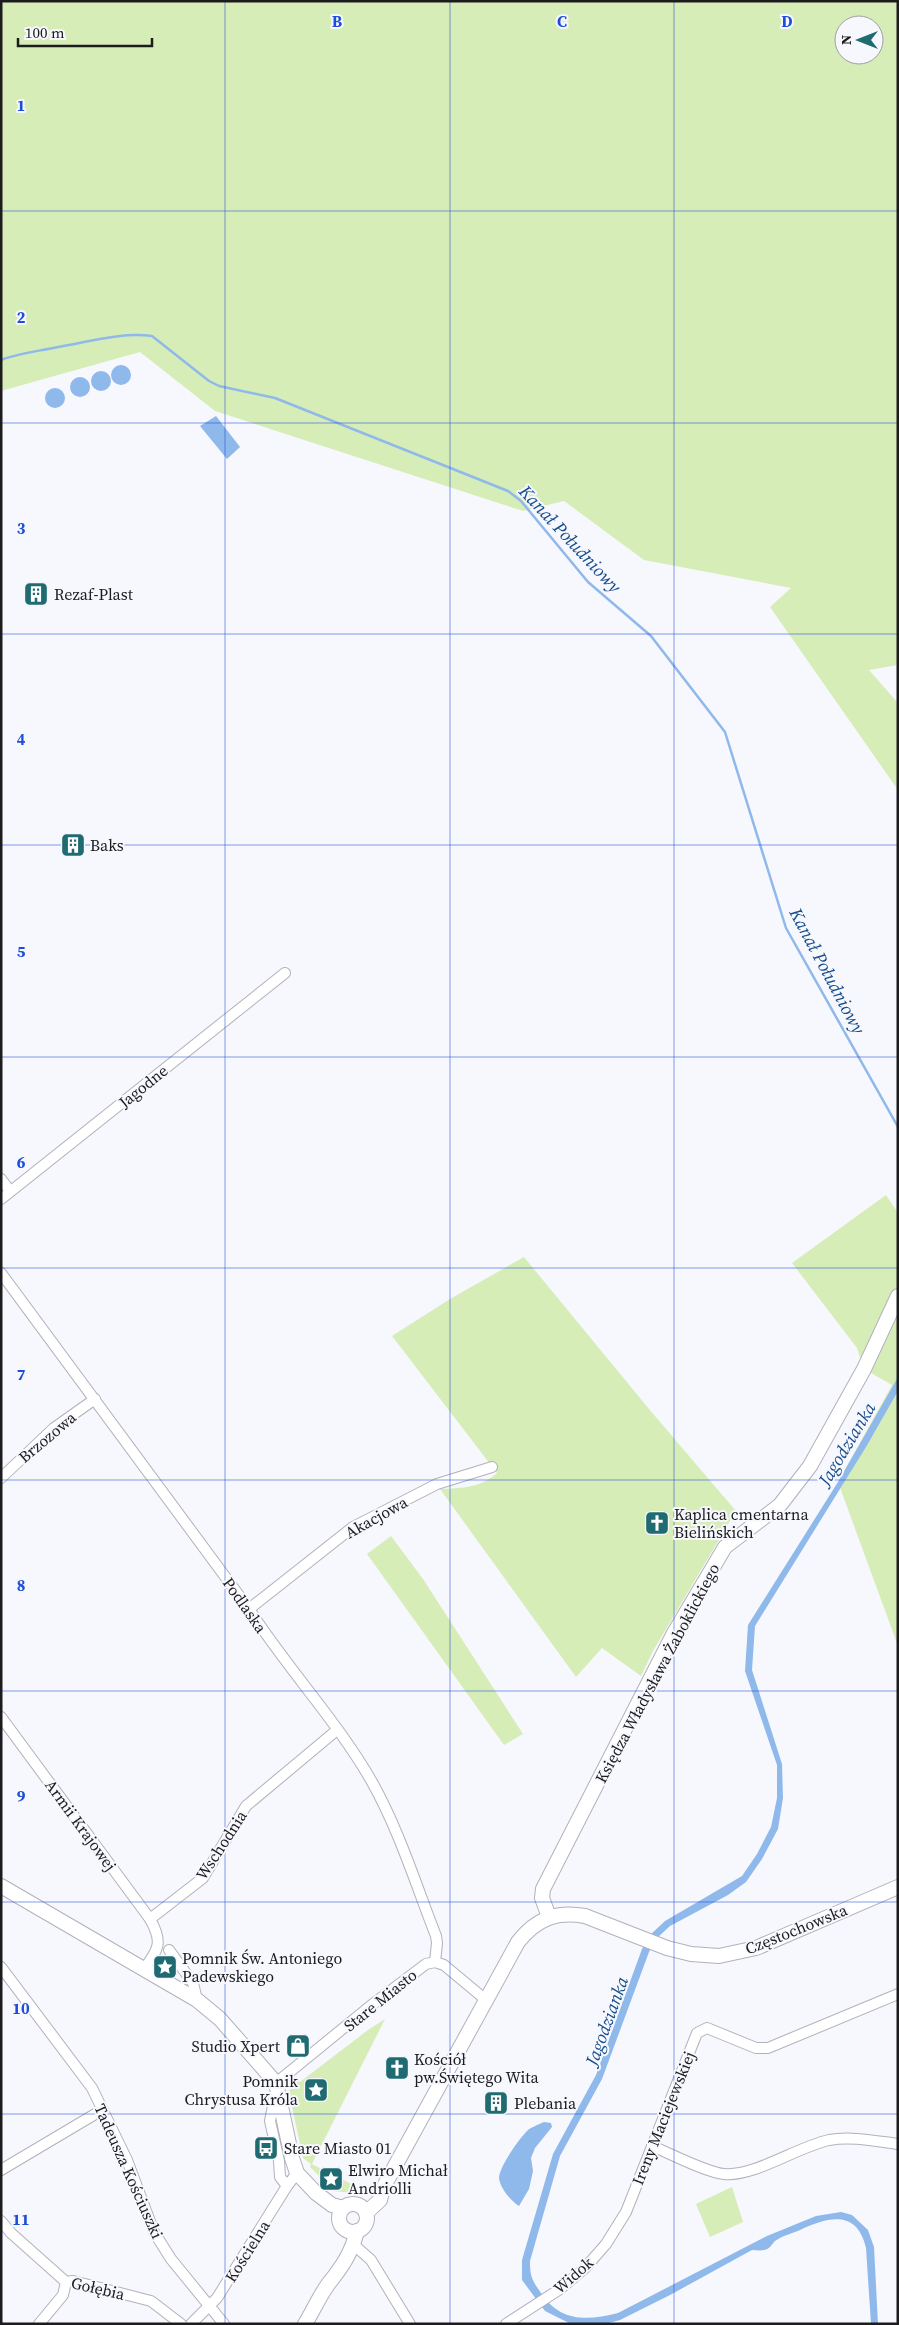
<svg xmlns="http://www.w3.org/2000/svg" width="899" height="2325" viewBox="0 0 899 2325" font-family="'Source Serif 4',serif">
<rect width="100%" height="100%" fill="#f7f7fe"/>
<g fill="#d7edb8" fill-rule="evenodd">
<path d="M1,1H898V665L869,670L898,703V790L770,607L791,588L644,560L564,501L523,511L215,411L140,352L1,391ZM844,25H874V55H844Z"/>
<polygon points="886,1195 898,1213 898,1646 838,1482 892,1385 864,1369 857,1348 792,1263"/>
<path d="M524,1257L649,1409L736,1511L653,1651L641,1676L602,1648L576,1677L440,1489C462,1488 480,1488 497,1473L392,1336L450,1299Z"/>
<polygon points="391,1536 423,1579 523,1734 504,1745 367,1554"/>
<polygon points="385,2019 312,2164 365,2191 361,2194 334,2191 310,2167 311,2164 303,2158 289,2093 291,2085 296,2081 300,2082 368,2030"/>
<polygon points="732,2187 743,2222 710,2237 696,2204"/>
</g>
<g fill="#8fb8eb">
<circle cx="121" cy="375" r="10"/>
<circle cx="101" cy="381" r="10"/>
<circle cx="80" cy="387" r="10"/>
<circle cx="55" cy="398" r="10"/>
<polygon points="216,416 240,447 227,459 200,426"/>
<path d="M898,1377V1391L866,1447L755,1626L752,1670L782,1764L783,1798L778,1829L762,1859L746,1882L728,1895L670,1926L657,1938L649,1952L602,2079L560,2156L530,2261C530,2277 532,2280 541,2293C560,2322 587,2321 618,2313L767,2236L816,2216L841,2212L852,2215L868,2230L874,2247L878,2324H871L866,2248C857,2209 828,2217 800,2230C793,2233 782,2236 775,2241C771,2245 770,2249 764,2250C760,2251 756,2250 752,2250L670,2295L620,2320L605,2324H571L545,2311L522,2280V2260L553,2154L596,2075L642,1949L649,1936L665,1921L742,1876L757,1854L771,1827L777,1798V1765L745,1671L748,1625L838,1482Z"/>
<path d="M544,2122L551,2123L552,2127L535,2148L531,2158L533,2171L529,2189L519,2206C511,2201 500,2188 499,2178C499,2167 519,2139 527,2131C531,2127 538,2125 544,2122Z"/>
</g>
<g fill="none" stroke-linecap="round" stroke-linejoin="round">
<path stroke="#8fb8eb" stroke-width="2.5" d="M1,360C19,353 40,351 58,347C88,342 121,332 152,336L209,381L219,386L275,398L508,491L521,501L588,582L651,636L725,732L786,928L898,1127"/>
<defs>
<g id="street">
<polyline points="1,1179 10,1191"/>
<polyline points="1,1199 285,973"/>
<path d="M1,1273L249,1609C286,1667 338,1722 372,1782C399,1830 416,1885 436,1936L437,1943L435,1962"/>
<polyline points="1,1478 54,1428 95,1399"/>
<polyline points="249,1609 353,1527 437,1484 492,1467"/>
<path d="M1,1717L150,1919C163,1942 159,1949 144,1969"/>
<polyline points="150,1919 203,1878 246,1806 337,1730"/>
<polyline points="169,1950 193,1983 197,2000"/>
<polyline points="1,1967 92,2088 127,2160 154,2232 171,2259 224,2324"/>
<polyline points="276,2083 373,2004 426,1964 435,1962 444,1965 486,2000"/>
<polyline points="276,2091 270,2121 279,2161 280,2177 287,2186"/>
<path d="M652,2146C669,2153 708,2173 724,2174C754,2177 797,2147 829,2140C851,2136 875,2141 898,2144"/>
<polyline points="1,2170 102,2110"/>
<polyline points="1,2221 11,2233 66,2282"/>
<polyline points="354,2245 371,2260 410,2324"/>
<polyline points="66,2282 73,2281 151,2301 181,2324"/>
<polyline points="39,2324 63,2295 66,2282"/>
<polyline points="191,2324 217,2298 287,2186 297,2173"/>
<polyline points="506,2324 560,2289 585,2268 606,2244 626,2212 697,2033 707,2028 756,2048 768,2048 898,1994"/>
</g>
<g id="secondary">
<polyline points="1,1886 197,2000 220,2019 276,2083 292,2158 297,2173 316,2193 332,2205 343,2208"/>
<polyline points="549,1917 542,1898 543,1889 674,1633 712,1569 725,1547 780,1505 810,1466 864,1369 898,1296"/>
<circle cx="353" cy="2218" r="14"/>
<path d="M366,2213L380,2200L383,2188L518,1942C536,1919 556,1911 585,1916L667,1948L691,1954L719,1956L756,1948L898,1887"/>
<path d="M305,2324C313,2311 320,2295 329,2283C342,2267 352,2252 357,2231"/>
</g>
</defs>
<use href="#street" stroke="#b2b1bc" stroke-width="12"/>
<use href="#secondary" stroke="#b2b1bc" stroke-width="16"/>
<use href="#street" stroke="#fff" stroke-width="10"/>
<use href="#secondary" stroke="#fff" stroke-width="14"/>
</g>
<path fill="none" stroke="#1d4ed8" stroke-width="1" stroke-opacity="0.55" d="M225,1V2324M450,1V2324M674,1V2324M1,211H898M1,423H898M1,634H898M1,845H898M1,1057H898M1,1268H898M1,1480H898M1,1691H898M1,1902H898M1,2114H898"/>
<defs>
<symbol id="building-square" viewBox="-11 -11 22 22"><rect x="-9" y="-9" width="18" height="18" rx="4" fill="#1f6b71" stroke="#f7f7fe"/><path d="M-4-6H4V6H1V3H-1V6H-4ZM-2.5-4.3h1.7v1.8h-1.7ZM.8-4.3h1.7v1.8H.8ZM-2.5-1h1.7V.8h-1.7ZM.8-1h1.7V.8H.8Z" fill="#fff"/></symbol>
<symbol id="church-square" viewBox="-11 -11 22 22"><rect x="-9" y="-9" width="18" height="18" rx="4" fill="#1f6b71" stroke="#f7f7fe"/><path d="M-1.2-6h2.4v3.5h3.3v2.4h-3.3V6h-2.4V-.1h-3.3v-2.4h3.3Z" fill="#fff"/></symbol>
<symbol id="sight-square" viewBox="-11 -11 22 22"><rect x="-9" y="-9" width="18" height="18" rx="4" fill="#1f6b71" stroke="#f7f7fe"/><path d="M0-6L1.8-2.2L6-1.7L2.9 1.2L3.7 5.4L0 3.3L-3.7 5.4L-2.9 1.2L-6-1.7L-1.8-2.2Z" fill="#fff"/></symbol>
<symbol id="shop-square" viewBox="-11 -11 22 22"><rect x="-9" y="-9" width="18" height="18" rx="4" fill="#1f6b71" stroke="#f7f7fe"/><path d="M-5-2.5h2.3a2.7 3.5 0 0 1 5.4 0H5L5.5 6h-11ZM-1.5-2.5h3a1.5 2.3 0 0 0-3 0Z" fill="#fff"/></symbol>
<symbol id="bus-square" viewBox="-11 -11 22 22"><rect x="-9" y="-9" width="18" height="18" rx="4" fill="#1f6b71" stroke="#f7f7fe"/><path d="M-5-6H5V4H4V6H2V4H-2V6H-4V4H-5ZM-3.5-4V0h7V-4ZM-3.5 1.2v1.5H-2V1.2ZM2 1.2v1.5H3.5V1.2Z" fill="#fff"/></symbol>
</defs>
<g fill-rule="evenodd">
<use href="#building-square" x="22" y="580" width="28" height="28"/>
<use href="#building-square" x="59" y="831" width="28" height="28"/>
<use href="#church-square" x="643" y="1509" width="28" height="28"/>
<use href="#sight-square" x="151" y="1953" width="28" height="28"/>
<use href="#shop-square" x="284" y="2032" width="28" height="28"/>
<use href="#church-square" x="383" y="2054" width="28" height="28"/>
<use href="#sight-square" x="302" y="2076" width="28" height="28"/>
<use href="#building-square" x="482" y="2089" width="28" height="28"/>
<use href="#bus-square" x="252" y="2134" width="28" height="28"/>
<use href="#sight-square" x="317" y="2165" width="28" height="28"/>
</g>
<g text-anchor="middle" stroke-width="4" stroke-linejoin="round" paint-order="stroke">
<g font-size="16" fill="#1c1c1f" stroke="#f7f7fe" text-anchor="start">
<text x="54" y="600">Rezaf-Plast</text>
<text x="90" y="851">Baks</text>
<text x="674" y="1520">Kaplica cmentarna<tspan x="674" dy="18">Bielińskich</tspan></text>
<text x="182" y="1964">Pomnik Św. Antoniego<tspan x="182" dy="18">Padewskiego</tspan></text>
<text x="280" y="2052" text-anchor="end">Studio Xpert</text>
<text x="414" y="2065">Kościół<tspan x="414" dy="18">pw.Świętego Wita</tspan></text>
<text x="298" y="2087" text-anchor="end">Pomnik<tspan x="298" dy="18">Chrystusa Króla</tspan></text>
<text x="514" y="2109">Plebania</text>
<text x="284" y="2154">Stare Miasto 01</text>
<text x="348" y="2176">Elwiro Michał<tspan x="348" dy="18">Andriolli</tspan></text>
</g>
<g font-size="16" fill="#1c1c1f" stroke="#f7f7fe">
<text transform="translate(143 1086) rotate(-39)" y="6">Jagodne</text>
<text transform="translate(47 1437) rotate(-40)" y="6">Brzozowa</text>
<text transform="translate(376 1517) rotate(-29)" y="6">Akacjowa</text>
<text transform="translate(245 1605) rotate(55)" y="6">Podlaska</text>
<text transform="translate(657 1673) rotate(-62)" y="6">Księdza Władysława Żaboklickiego</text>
<text transform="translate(81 1825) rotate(54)" y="6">Armii Krajowej</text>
<text transform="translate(221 1845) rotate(-57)" y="6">Wschodnia</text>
<text transform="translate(796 1929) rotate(-22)" y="6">Częstochowska</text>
<text transform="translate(380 2000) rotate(-39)" y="6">Stare Miasto</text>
<text transform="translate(663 2118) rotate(-68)" y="6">Ireny Maciejewskiej</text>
<text transform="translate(129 2171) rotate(66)" y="6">Tadeusza Kościuszki</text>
<text transform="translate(247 2251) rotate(-58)" y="6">Kościelna</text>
<text transform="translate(573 2275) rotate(-41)" y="6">Widok</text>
<text transform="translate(98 2288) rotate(13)" y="6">Gołębia</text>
</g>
<g font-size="18" font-style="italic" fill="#174e8b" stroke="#f7f7fe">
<text transform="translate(570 539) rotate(47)" y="6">Kanał Południowy</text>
<text transform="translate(827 971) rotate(62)" y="6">Kanał Południowy</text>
<text transform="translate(847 1444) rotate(-59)" y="6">Jagodzianka</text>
<text transform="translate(607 2021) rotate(-70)" y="6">Jagodzianka</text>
</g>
</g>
<g font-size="16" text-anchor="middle" font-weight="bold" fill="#1d4ed8" stroke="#f7f7fe" stroke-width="4" stroke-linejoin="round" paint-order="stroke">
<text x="337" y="27">B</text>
<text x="562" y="27">C</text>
<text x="787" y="27">D</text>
<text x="21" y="111">1</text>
<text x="21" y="323">2</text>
<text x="21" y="534">3</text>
<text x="21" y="745">4</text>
<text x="21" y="957">5</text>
<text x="21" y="1168">6</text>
<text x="21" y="1380">7</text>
<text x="21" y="1591">8</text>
<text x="21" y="1802">9</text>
<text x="21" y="2014">10</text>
<text x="21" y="2225">11</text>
</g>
<rect width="899" height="2325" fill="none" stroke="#1c1c1f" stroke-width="5"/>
<g transform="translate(859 40) rotate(270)"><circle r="24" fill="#f7f7fe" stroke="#9f9fa5"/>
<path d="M0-4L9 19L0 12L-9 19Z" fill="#1f6b71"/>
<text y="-8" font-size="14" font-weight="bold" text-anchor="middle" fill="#1c1c1f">N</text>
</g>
<path d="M18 38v8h134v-8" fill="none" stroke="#1c1c1f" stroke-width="2.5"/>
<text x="25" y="38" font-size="15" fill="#1c1c1f" stroke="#f7f7fe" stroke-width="4" paint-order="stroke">100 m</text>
</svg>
